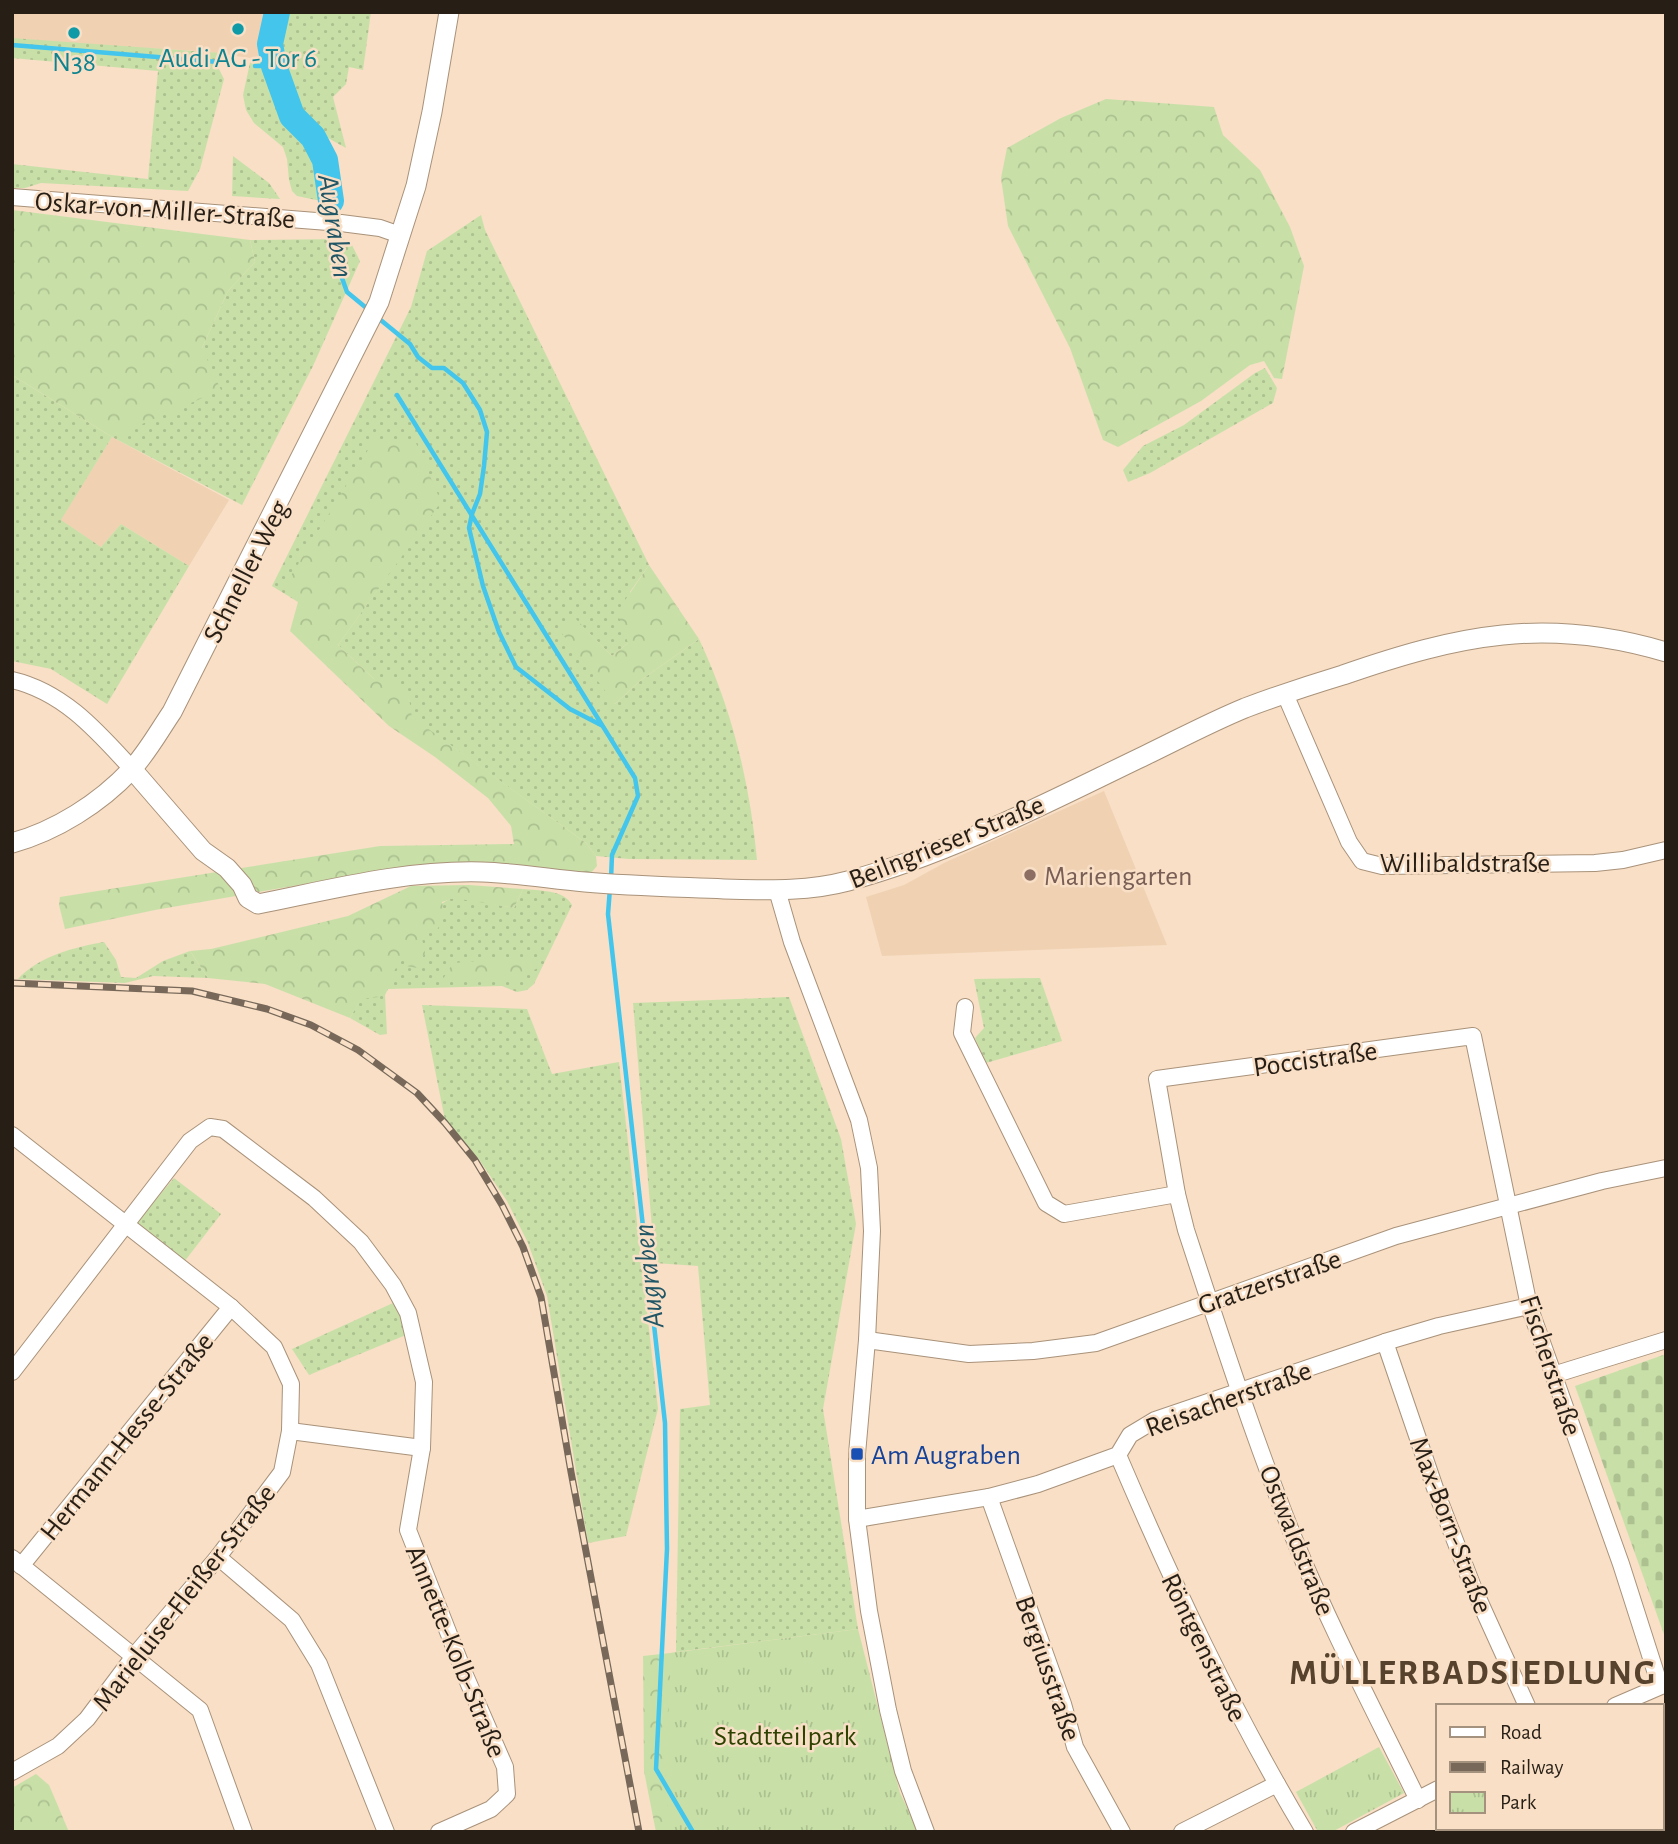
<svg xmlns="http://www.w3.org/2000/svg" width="1678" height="1844" viewBox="0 0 1678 1844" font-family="'Alegreya Sans',sans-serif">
<defs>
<pattern id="grass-dots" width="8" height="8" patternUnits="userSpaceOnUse" patternTransform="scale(1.75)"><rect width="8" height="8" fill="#c8e0a8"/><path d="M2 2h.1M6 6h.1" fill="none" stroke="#acc090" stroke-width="1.8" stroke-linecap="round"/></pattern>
<pattern id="forest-crowns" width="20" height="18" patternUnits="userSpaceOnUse" patternTransform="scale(1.75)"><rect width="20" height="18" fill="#c8e0a8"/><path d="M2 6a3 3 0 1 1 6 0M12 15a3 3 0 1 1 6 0" fill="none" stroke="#acc090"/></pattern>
<pattern id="cemetery-stones" width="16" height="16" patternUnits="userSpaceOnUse" patternTransform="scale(1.75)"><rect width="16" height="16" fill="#c8e0a8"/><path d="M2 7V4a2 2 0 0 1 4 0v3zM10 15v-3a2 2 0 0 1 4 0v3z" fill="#acc090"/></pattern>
<pattern id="park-tufts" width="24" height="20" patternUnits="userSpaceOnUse" patternTransform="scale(1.75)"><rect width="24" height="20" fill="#c8e0a8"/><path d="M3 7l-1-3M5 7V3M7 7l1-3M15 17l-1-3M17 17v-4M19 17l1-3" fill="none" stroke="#acc090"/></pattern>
</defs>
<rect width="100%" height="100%" fill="#f8dfc6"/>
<g fill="#f0d2b3">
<polygon points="12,12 267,12 258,59 200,51 12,41"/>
<polygon points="112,437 229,500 189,566 121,524 101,547 60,520"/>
<polygon points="1104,791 1167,945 882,956 866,897 904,885 946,862"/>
</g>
<g fill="url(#grass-dots)">
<polygon points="267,12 371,12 363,70 349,67 346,84 333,97 346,148 292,118 322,162 326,202 297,196 292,191 289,180 287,159 283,147 254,123 246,110 243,95 251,58 258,59"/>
<polygon points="12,38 221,53 218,67 224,79 200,169 188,191 41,183 25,188 12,188 12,164 148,179 158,71 12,58"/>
<polygon points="233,156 269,183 280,199 232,196"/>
<path d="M481,215L485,230L649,565L630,592L628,643L612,656L572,616L615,704L641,680L699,639C732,709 750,783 757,860L629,859L596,856L586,843L411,717L409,700L374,679L338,645L440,502L298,602L272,586L411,307L427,251Z"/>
<polygon points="343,239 351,243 360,261 313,366 242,505 112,437 61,520 101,547 121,524 189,566 107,704 51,669 12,661 12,375 112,437 202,348 228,291 255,262 250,240"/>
<polygon points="1265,368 1277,388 1273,403 1150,473 1128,482 1123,470 1143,446 1184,425 1255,373"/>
<path d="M523,889C538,891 564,889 572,905L534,984L527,990L517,992L502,986L388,989L385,995L387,1034L380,1035L350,1018L361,998L379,996C391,975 430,900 454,898C471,897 497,905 514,908Z"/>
<path d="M104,942L116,960L121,977L136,978L163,961L190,951L208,978L153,976L125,983L18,979C39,956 75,947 104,942Z"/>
<polygon points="1040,978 1062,1041 986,1063 975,1038 984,1028 974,979"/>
<polygon points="789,997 841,1139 856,1224 823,1409 858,1629 676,1652 680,1409 710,1405 698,1266 655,1263 633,1003"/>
<polygon points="422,1005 527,1009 552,1074 619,1062 658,1409 626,1536 588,1543 547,1296 528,1243 507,1201 478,1158 445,1120"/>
<polygon points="174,1178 221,1214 184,1262 135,1224"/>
<polygon points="404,1298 418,1330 309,1375 292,1349"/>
</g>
<g fill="url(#forest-crowns)">
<polygon points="1106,99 1214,107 1223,135 1260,170 1290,227 1304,266 1282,379 1274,378 1264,361 1250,365 1201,401 1118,447 1103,440 1070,348 1008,226 1001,178 1007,148 1061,118"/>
<polygon points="12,210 250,240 255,262 228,291 202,348 221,390 112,437 12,375"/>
<polygon points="374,440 416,443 441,502 338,645 374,679 392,680 409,700 412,717 586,843 596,856 597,866 590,874 419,864 155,910 65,929 59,905 60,897 380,846 514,844 511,826 488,798 435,757 389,726 290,631 298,602 286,584"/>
<polygon points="649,565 699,639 641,680 615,704 558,628 572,615 612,656 628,643 617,612"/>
<polygon points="469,885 523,889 514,908 454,898 442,902 444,917 437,930 420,929 425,953 417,968 406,966 403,956 379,997 361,999 350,1018 265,984 208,978 190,951 211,949 348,916 411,886"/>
<polygon points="528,957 539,964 538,968 518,978 443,979 453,963"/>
<polygon points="697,1650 726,1832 656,1832 644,1771 643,1656"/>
<polygon points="36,1774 49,1785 69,1832 12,1832 12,1788"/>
</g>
<polygon fill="url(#cemetery-stones)" points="1666,1354 1666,1640 1575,1386"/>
<g fill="url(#park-tufts)">
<polygon points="858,1629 900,1793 919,1832 674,1832 665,1794 671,1653"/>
<polygon points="1379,1747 1404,1793 1332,1832 1318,1832 1296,1792"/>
</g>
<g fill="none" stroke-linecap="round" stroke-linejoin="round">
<g stroke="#43c5ec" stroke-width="4.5">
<polyline points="277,12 270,44 274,66 292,116 313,137 325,160 333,219"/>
<polyline points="12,45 218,62"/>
<polyline points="255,66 274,66"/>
<polyline points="333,227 342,278 347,292 370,311"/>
<polyline points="377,317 410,344 418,357 432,368 444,368 463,383 480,410 487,432 484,466 480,494 472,514 469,528 483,586 499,632 516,667 570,709 601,725"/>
<polyline points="397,395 635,778 638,796 612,855 611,879"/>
<polyline points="610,888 608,914 665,1423 667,1549 656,1769 693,1832"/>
</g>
<polyline stroke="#43c5ec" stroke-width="26" points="277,12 270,44 274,66 292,116 313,137 325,160 331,201"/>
<defs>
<g id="minor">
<polyline points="12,197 341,223 380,228 400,235"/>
<path d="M12,680C64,692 98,732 132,769"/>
<polyline points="1285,694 1349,842 1362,861 1382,866 1595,863 1623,860 1666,850"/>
<polyline points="777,890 792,942 859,1120 869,1168 872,1231 867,1340 857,1454 857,1519 869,1611 888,1710 903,1771 926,1832"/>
<polyline points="965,1007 962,1033 1046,1203 1064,1214 1177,1194"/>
<polyline points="12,1135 231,1307 274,1347 291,1384 290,1431 282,1472 218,1557 135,1655 87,1719 58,1746 12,1772"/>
<polyline points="867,1340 969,1354 1033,1351 1096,1343 1396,1236 1602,1181 1666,1168"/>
<polyline points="1385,1342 1437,1494 1473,1587 1527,1706"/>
<polyline points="12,1372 190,1141 210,1127 223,1129 314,1198 361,1242 393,1285 408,1313 424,1382 422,1448 408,1530 465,1675 505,1767 507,1794 491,1809 439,1832"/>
<polyline points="1553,1375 1666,1340"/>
<polyline points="290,1431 422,1448"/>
<path d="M1118,1455C1174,1586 1232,1710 1305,1832"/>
<polyline points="989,1497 1063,1704 1075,1747 1122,1832"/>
<polyline points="857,1519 989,1497 1038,1484 1118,1455 1130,1435 1155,1420 1385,1342 1439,1326 1529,1306"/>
<polyline points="218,1557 292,1620 319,1664 386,1832"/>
<polyline points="12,1558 200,1710 244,1832"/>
<polyline points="21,1566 231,1307"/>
<polyline points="1615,1706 1666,1684"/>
<polyline points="1662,1789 1666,1798"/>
<path d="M1418,1800C1376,1714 1331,1629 1295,1541C1254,1439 1220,1334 1186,1230L1177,1194L1157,1079L1473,1036L1529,1306L1621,1564L1660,1686"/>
<polyline points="1494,1828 1495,1832"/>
<polyline points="1182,1832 1277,1784"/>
<polyline points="1354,1832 1438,1789"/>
</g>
<g id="major">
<path d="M132,769L203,851L227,868L242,885L248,898L258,904C333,889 405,870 482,872C516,873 551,879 585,882C631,886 678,887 724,889C766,890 807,892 848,881C952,853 1050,801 1146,755C1179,739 1211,722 1245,708C1277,696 1310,685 1343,675C1458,635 1546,616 1666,652"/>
<path d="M12,843C56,831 100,803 131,770C147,753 159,731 172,712L379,302L416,186L432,112L449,12"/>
</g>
</defs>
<use href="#minor" stroke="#a9927a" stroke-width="18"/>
<use href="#major" stroke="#a9927a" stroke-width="21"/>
<use href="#minor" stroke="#fff" stroke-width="16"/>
<use href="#major" stroke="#fff" stroke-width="19"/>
<defs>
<polyline id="rail" points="12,983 192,991 267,1009 311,1025 358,1050 417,1093 445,1123 475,1160 502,1205 523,1247 541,1297 571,1472 639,1832"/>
</defs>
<use href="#rail" stroke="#776859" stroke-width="7"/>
<use href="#rail" stroke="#f8dfc6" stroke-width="4.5" stroke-dasharray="13" stroke-linecap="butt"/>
</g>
<g fill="#0f9aa8" stroke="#f8dfc6" stroke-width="2.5">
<circle cx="238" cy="29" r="7"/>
<circle cx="74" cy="33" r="7"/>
</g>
<circle fill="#8d6e63" stroke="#f8dfc6" stroke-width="2.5" cx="1030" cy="875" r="7"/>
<rect fill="#1a4fb4" stroke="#f8dfc6" stroke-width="2.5" x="850" y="1447" width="14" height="14" rx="3.5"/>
<g text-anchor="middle" stroke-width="5" stroke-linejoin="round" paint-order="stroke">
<g font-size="28" fill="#0d838f" stroke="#f8dfc6">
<text x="238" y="67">Audi AG - Tor 6</text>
<text x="74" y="71">N38</text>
</g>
<g font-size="28" fill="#271e15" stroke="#f8dfc6">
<text transform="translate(165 209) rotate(4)" y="10">Oskar-von-Miller-Straße</text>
<text transform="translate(245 571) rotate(-63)" y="10">Schneller Weg</text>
<text transform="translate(946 841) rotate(-22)" y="10">Beilngrieser Straße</text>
<text x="1465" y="872">Willibaldstraße</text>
<text transform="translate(1315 1058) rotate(-8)" y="10">Poccistraße</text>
<text transform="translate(1269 1281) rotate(-19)" y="10">Gratzerstraße</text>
<text transform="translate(1552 1365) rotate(72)" y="10">Fischerstraße</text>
<text transform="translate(1228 1398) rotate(-20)" y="10">Reisacherstraße</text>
<text transform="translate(126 1436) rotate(-51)" y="10">Hermann-Hesse-Straße</text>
<text transform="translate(1452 1525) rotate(69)" y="10">Max-Born-Straße</text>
<text transform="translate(1298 1540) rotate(68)" y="10">Ostwaldstraße</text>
<text transform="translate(183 1597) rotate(-52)" y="10">Marieluise-Fleißer-Straße</text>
<text transform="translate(1205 1647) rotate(64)" y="10">Röntgenstraße</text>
<text transform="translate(457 1651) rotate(68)" y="10">Annette-Kolb-Straße</text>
<text transform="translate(1049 1668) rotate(71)" y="10">Bergiusstraße</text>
</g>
<g font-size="28" fill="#785e54" stroke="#f8dfc6" text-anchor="start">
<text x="1044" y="885">Mariengarten</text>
</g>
<g font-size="28" fill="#164399" stroke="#f8dfc6" text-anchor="start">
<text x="871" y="1464">Am Augraben</text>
</g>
<g font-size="28" fill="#2d4200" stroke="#f8dfc6">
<text x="785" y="1745">Stadtteilpark</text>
</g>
<g font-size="30" font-style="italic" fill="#215666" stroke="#f8dfc6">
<text transform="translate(336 226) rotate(81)" y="10">Augraben</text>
<text transform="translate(648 1276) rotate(-96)" y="10">Augraben</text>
</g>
<g font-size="35" font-weight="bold" letter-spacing="2" fill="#56422d" stroke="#f8dfc6">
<text x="1473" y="1684">MÜLLERBADSIEDLUNG</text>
</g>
</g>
<rect width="1678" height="1844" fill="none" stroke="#271e15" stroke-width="28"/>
<rect x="1436" y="1704" width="228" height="126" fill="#f8dfc6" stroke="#a4927f" stroke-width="2"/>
<rect x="1450" y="1727" width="35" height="10" fill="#ffffff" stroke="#a4927f" stroke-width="2"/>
<text x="1500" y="1739" font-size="21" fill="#271e15">Road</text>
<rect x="1450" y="1762" width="35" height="10" fill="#776859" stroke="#a4927f" stroke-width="2"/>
<text x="1500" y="1774" font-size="21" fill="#271e15">Railway</text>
<rect x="1450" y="1792" width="35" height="21" fill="url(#park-tufts)" stroke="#a4927f" stroke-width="2"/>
<text x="1500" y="1809" font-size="21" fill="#271e15">Park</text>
</svg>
